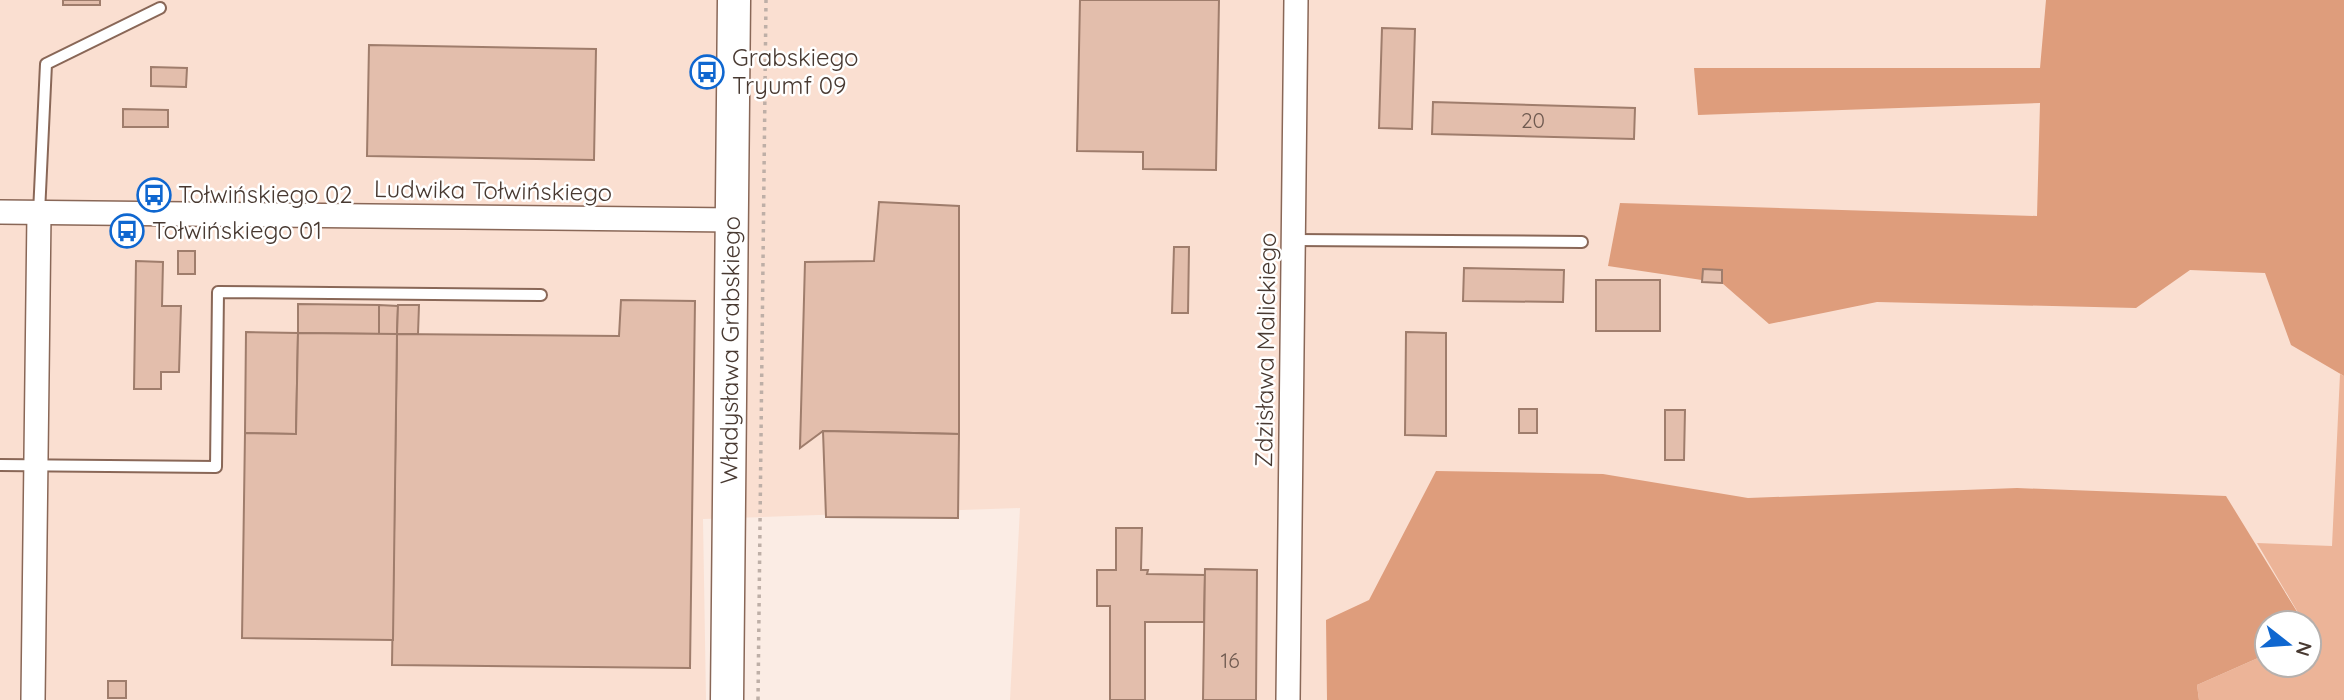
<svg xmlns="http://www.w3.org/2000/svg" width="2344" height="700" viewBox="0 0 2344 700" font-family="Quicksand,sans-serif">
<rect width="100%" height="100%" fill="#fbece4"/>
<polygon fill="#fadfd1" points="0,0 2344,0 2344,567 2034,700 1010,700 1020,508 703,519 706,700 0,700"/>
<polygon fill="#ecb498" points="2340,374 2344,376 2344,700 2199,700 2197,685 2267,654 2267,665 2309,665 2309,623 2304,623 2257,543 2332,546"/>
<g fill="#de9d7c">
<polygon points="2046,0 2344,0 2344,376 2291,345 2265,273 2190,270 2136,308 1877,302 1769,324 1722,283 1608,266 1620,203 2037,216 2040,103 1698,115 1694,68 2040,68"/>
<polygon points="1436,471 1603,474 1748,498 2017,488 2226,496 2304,623 2267,623 2267,654 2197,685 2199,700 1327,700 1326,620 1369,600"/>
</g>
<g fill="#e3beac" stroke="#9f7d6c" stroke-width="2">
<rect x="63" y="0" width="37" height="5"/>
<polygon points="1080,0 1219,0 1216,170 1143,169 1143,152 1077,151"/>
<polygon points="1382,28 1415,29 1412,129 1379,128"/>
<polygon points="369,45 596,49 594,160 367,156"/>
<polygon points="151,67 187,68 186,87 151,86"/>
<polygon points="1433,102 1635,108 1634,139 1432,134"/>
<polygon points="123,109 168,110 168,127 123,127"/>
<polygon points="879,202 959,206 959,434 823,431 800,448 805,262 874,261"/>
<polygon points="1174,247 1189,247 1188,313 1172,313"/>
<rect x="178" y="251" width="17" height="23"/>
<polygon points="136,261 163,262 162,306 181,306 179,372 161,372 161,389 134,389"/>
<polygon points="1464,268 1564,270 1563,302 1463,301"/>
<polygon points="1703,269 1722,270 1722,283 1702,282"/>
<rect x="1596" y="280" width="64" height="51"/>
<polygon points="621,300 695,301 690,668 392,665 397,334 619,336"/>
<polygon points="298,304 379,305 379,334 298,333"/>
<polygon points="379,305 398,306 397,334 379,334"/>
<polygon points="398,305 419,305 418,334 397,334"/>
<polygon points="246,332 298,333 296,434 245,433"/>
<polygon points="1406,332 1446,333 1446,436 1405,435"/>
<polygon points="298,333 397,334 393,640 242,638 245,433 296,434"/>
<rect x="1519" y="409" width="18" height="24"/>
<polygon points="1665,410 1685,410 1684,460 1665,460"/>
<polygon points="823,431 959,434 958,518 826,517"/>
<polygon points="1116,528 1142,528 1141,570 1148,570 1147,574 1205,575 1204,622 1145,622 1145,700 1110,700 1110,606 1097,606 1097,570 1116,570"/>
<polygon points="1205,569 1257,570 1256,700 1203,700"/>
<rect x="108" y="681" width="18" height="17"/>
</g>
<g fill="none" stroke-linecap="round" stroke-linejoin="round">
<defs>
<g id="lane">
<polyline points="39,213 46,64 160,8"/>
<polyline points="1294,240 1582,242"/>
<polyline points="0,465 216,467 218,292 541,295"/>
</g>
<g id="street">
<polyline points="0,212 733,220"/>
<polyline points="33,700 39,213"/>
<polyline points="1288,700 1296,0"/>
</g>
<g id="secondary">
<path id="s1" d="M727,700L734,0"/>
</g>
</defs>
<use href="#lane" stroke="#896757" stroke-width="14"/>
<use href="#street" stroke="#896757" stroke-width="26"/>
<use href="#secondary" stroke="#896757" stroke-width="35"/>
<polyline stroke="#beafa7" stroke-width="3.5" stroke-dasharray="3.5 5" stroke-linecap="butt" points="758,700 766,0"/>
<use href="#lane" stroke="#fff" stroke-width="10"/>
<use href="#street" stroke="#fff" stroke-width="23"/>
<use href="#secondary" stroke="#fff" stroke-width="32"/>
</g>
<defs>
<symbol id="bus-ring" viewBox="-11 -11 22 22"><circle r="9.5" fill="#fff" stroke="#0f67d0" stroke-width="1.5"/><path d="M-5-6H5V4H4V6H2V4H-2V6H-4V4H-5ZM-3.5-4V0h7V-4ZM-3.5 1.2v1.5H-2V1.2ZM2 1.2v1.5H3.5V1.2Z" fill="#0f67d0"/></symbol>
</defs>
<g fill-rule="evenodd">
<use href="#bus-ring" x="688" y="53" width="38" height="38"/>
<use href="#bus-ring" x="135" y="176" width="38" height="38"/>
<use href="#bus-ring" x="108" y="212" width="38" height="38"/>
</g>
<g text-anchor="middle" stroke-width="5" stroke-linejoin="round" paint-order="stroke">
<g font-size="21" fill="#6f5a50">
<text x="1533" y="128">20</text>
<text x="1230" y="668">16</text>
</g>
<g font-size="24" fill="#483931" stroke="#fff" text-anchor="start">
<text x="732" y="66">Grabskiego<tspan x="732" dy="28">Tryumf 09</tspan></text>
<text x="178" y="203">Tołwińskiego 02</text>
<text x="152" y="239">Tołwińskiego 01</text>
</g>
<g font-size="24" fill="#483931" stroke="#fff">
<text transform="translate(493 191) rotate(1)" y="8">Ludwika Tołwińskiego</text>
<text dy="8" stroke="none"><textPath href="#s1" startOffset="350">Władysława Grabskiego</textPath></text>
<text transform="translate(1266 350) rotate(-89)" y="8">Zdzisława Malickiego</text>
</g>
</g>
<g transform="translate(2288 644) rotate(107)"><circle r="33" fill="#ffffff" stroke="#b6b0ad" stroke-width="2"/>
<path d="M0-5L12 26L0 18L-12 26Z" fill="#0f67d0"/>
<text y="-10" font-size="19" font-weight="bold" text-anchor="middle" fill="#483931">N</text>
</g>
</svg>
